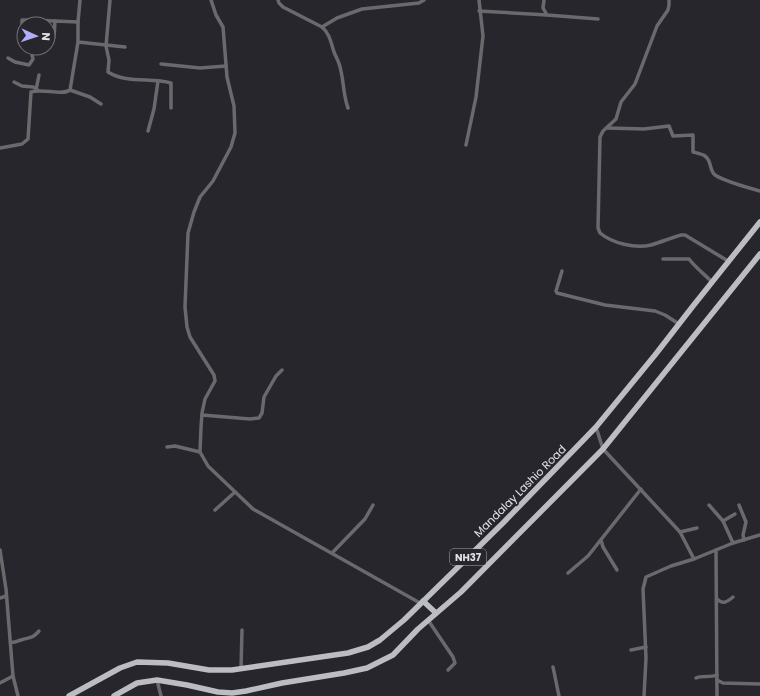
<svg xmlns="http://www.w3.org/2000/svg" width="760" height="696" viewBox="0 0 760 696" font-family="Poppins,sans-serif">
<rect width="100%" height="100%" fill="#26262c"/>
<g fill="none" stroke-linecap="round" stroke-linejoin="round">
<g stroke="#6a6a6d" stroke-width="3.5">
<path d="M110,0L106,46L109,60L108,72C127,84 151,77 171,83V108"/>
<polyline points="211,0 216,15 223,27 227,77 234,106 235,133 231,147 213,181 200,197 194,212 188,233 185,307 187,327 190,337 214,375 215,381 205,399 202,413 201,427 200,452 208,466 253,509 420,603"/>
<path d="M278,0L279,3L283,7L322,27C330,34 331,43 334,52C336,57 339,62 340,67C344,81 343,95 348,108"/>
<polyline points="544,0 543,8 547,15 598,19"/>
<path d="M669,0V5L668,10L657,26L635,84L621,102L616,119L603,131L600,137L598,228L600,233C612,243 635,249 651,245C661,242 671,238 681,235H685L728,261"/>
<polyline points="479,11 547,15"/>
<polyline points="322,27 337,18 362,9 419,3 424,0"/>
<polyline points="22,36 22,20 55,21"/>
<polyline points="78,42 125,47"/>
<path d="M48,47C56,42 54,29 55,21L78,22"/>
<polyline points="8,58 15,62 29,65 33,59 31,50 33,48"/>
<polyline points="161,64 200,68 226,66"/>
<polyline points="14,82 22,86 33,87 37,89"/>
<polyline points="36,90 39,75"/>
<polyline points="70,90 90,97 101,104"/>
<path d="M607,128L644,129L669,126L673,136L693,135V152C697,153 702,154 705,156C712,161 709,170 715,175C724,181 749,188 760,191"/>
<polyline points="148,131 154,109 158,81"/>
<polyline points="466,145 476,97 483,36 479,0"/>
<path d="M0,148L22,144L28,139L31,92C42,88 62,96 70,90L78,42V22L80,0"/>
<path d="M663,259H689C695,267 704,274 712,282"/>
<polyline points="562,271 556,291 557,293 605,305 655,311 665,315 679,324"/>
<polyline points="202,415 250,419 259,418 262,413 264,397 276,376 282,370"/>
<polyline points="596,427 603,449 680,532 694,559 671,566 646,577 643,589 646,658 644,696"/>
<polyline points="167,447 175,446 200,452"/>
<polyline points="709,505 723,521 733,543"/>
<polyline points="739,505 746,522 743,535 744,540"/>
<polyline points="215,510 235,492"/>
<polyline points="723,521 735,514"/>
<polyline points="680,532 697,528"/>
<polyline points="601,540 603,547 617,570"/>
<polyline points="0,550 6,589 13,676 18,696"/>
<polyline points="716,550 717,696"/>
<polyline points="332,553 365,519 373,505"/>
<polyline points="694,559 733,543 760,535"/>
<polyline points="568,573 588,556 641,489"/>
<polyline points="0,598 6,596"/>
<path d="M717,599C723,605 727,602 733,597"/>
<polyline points="428,620 453,657 455,663 448,670"/>
<path d="M11,642C16,643 16,641 21,640C30,637 32,639 39,631"/>
<polyline points="631,650 646,647"/>
<polyline points="553,667 559,696"/>
<polyline points="241,669 242,630"/>
<path d="M696,678C702,675 710,678 717,675"/>
<polyline points="157,680 161,696"/>
<polyline points="717,680 723,683 760,684"/>
<polyline points="0,683 13,676"/>
</g>
<g stroke="#bcbcc3" stroke-width="5.5">
<polyline points="423,601 436,613"/>
<polyline points="69,696 120,668 137,662 168,663 209,670 232,670 348,653 368,647 380,640 404,620 503,523 596,427 655,355 693,306 760,222"/>
<polyline points="114,696 137,683 157,680 187,685 218,692 232,693 246,691 282,683 344,673 367,668 393,655 418,629 461,592 603,449 760,254"/>
</g>
</g>
<g text-anchor="middle" stroke-width="3.5" stroke-linejoin="round" paint-order="stroke">
<rect fill="#26262c" stroke="#aaaaae" stroke-width="1" x="450" y="549" width="36" height="16" rx="3"/>
<g font-size="10" font-weight="bold" fill="#e2e2e6">
<text x="468" y="561">NH37</text>
</g>
<g font-size="11" fill="#e2e2e6" stroke="#26262c">
<text transform="translate(520 491) rotate(-45)" y="4">Mandalay Lashio Road</text>
</g>
</g>
<g transform="translate(36 36) rotate(93)"><circle r="19" fill="#26262c" stroke="#717176"/>
<path d="M0-3L7 15L0 10L-7 15Z" fill="#b3adf9"/>
<text y="-6" font-size="11" font-weight="bold" text-anchor="middle" fill="#e2e2e6">N</text>
</g>
</svg>
